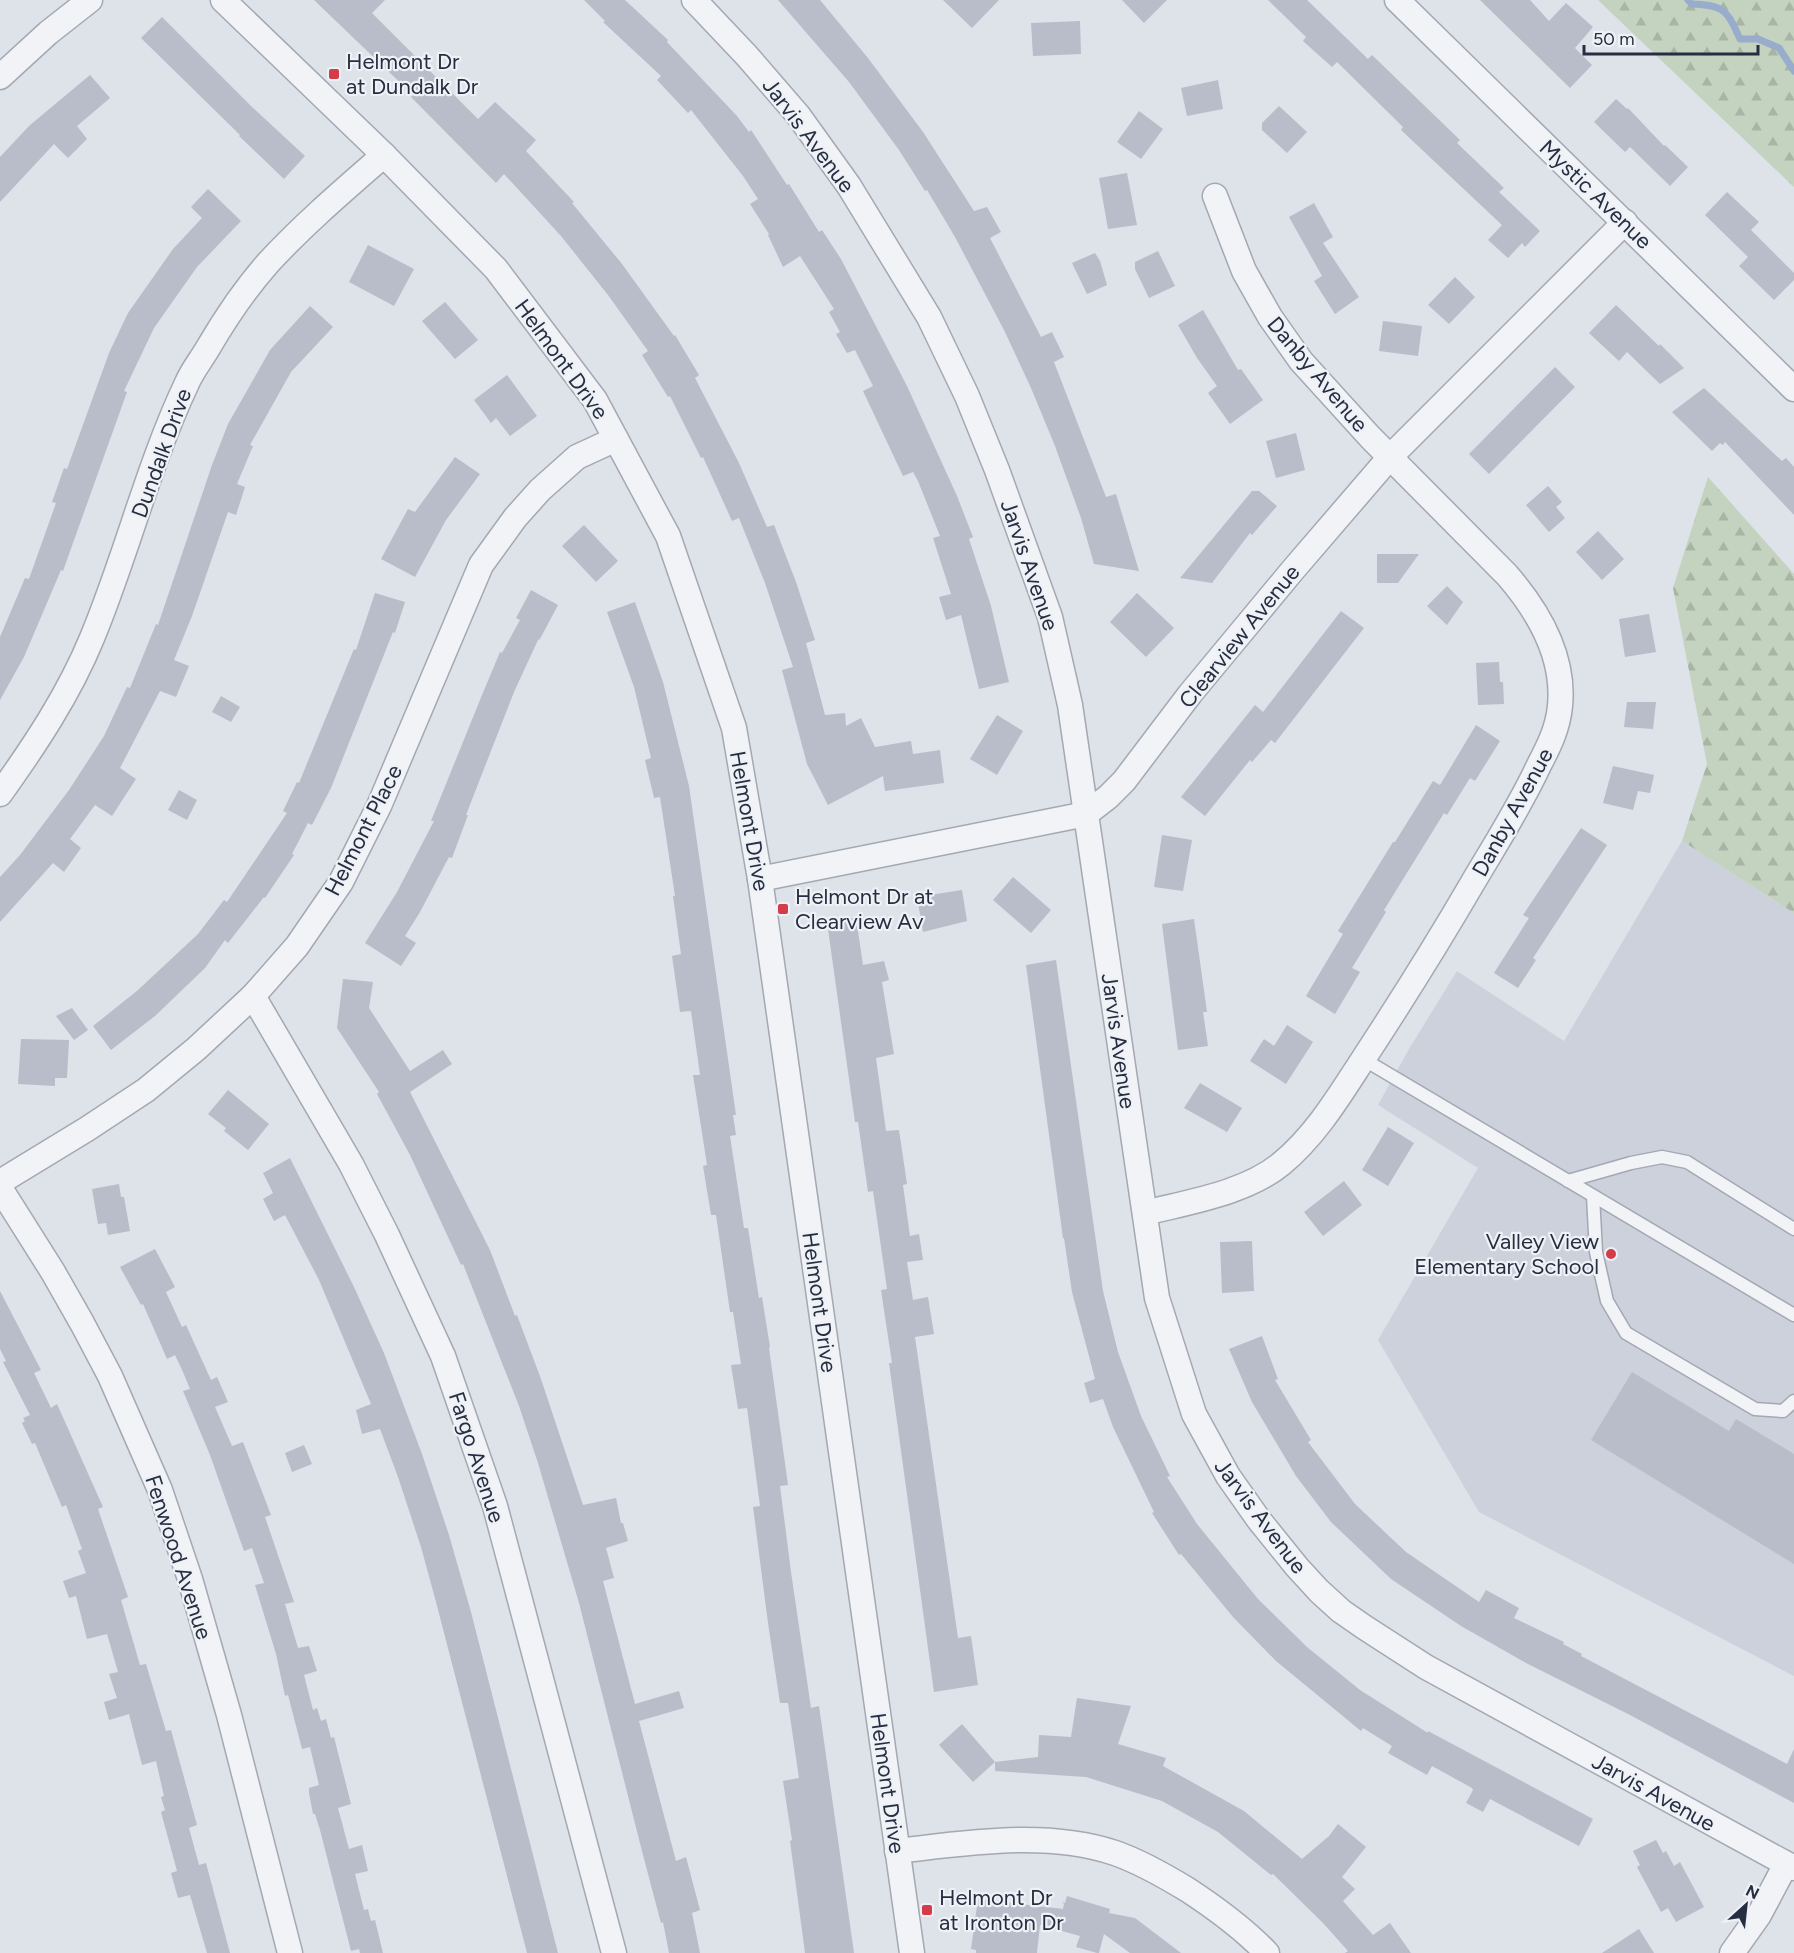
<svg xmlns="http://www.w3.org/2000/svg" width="1794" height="1953" viewBox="0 0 1794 1953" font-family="Figtree,sans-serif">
<defs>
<pattern id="forest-firs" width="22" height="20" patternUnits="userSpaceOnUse" patternTransform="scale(1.5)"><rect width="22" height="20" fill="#c3d3bf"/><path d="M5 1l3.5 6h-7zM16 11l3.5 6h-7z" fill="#a8b5a5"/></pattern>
</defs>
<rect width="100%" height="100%" fill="#dee2e9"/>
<polygon fill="#ccd1db" points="1682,841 1794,913 1794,1676 1479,1512 1378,1340 1478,1168 1378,1105 1409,1049 1457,971 1564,1041"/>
<g fill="url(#forest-firs)">
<polygon points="1598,0 1794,0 1794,187"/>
<polygon points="1708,477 1794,574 1794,913 1682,841 1707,764 1673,588"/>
</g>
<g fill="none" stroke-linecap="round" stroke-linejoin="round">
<path stroke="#97adcb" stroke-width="7" d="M1688,0L1692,4C1724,5 1727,10 1740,39H1758L1779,48L1794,71"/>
</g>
<g fill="#b8bdc9">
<polygon points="314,0 385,0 372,13 478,119 495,102 536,140 526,151 574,202 572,203 622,264 674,336 675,335 699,375 695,378 739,463 767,527 774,525 796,582 815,640 806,643 825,715 845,713 846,726 861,718 875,747 911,741 913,754 940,750 944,783 885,791 883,776 828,805 807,764 782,670 793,667 765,583 739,518 732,521 703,457 701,458 670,396 668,397 642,355 648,351 608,295 561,236 504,174 496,183 411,97 413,95"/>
<polygon points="584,0 625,0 668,40 667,42 737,116 749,132 751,130 787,185 789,184 819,232 822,230 841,259 907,386 957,496 973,537 969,539 991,606 1009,682 979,689 961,615 946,620 939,597 951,594 933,538 940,536 918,481 913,472 903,476 863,391 873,386 855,350 847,353 836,334 840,332 829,312 834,309 800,256 783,267 768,235 769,234 750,204 758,199 743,176 691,110 688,113 657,80 661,76 603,22 605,21"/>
<polygon points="778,0 820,0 868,58 923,132 974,211 987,207 1001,232 990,238 1041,337 1052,332 1064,357 1054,362 1106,497 1116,494 1139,571 1094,564 1081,518 1055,446 1031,388 1004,330 955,237 927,190 925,191 899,150 849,82"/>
<polygon points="943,0 999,0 972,28"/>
<polygon points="1122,0 1167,0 1144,23"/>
<polygon points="1268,0 1307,0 1368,59 1372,55 1460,140 1457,143 1504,188 1499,192 1540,231 1525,247 1522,243 1508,258 1488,240 1502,225 1401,130 1403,127 1337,62 1332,67 1303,41 1306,37"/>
<polygon points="1480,0 1530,0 1549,21 1566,3 1593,27 1575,48 1592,65 1570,88"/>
<polygon points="162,17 252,107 305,156 284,179 239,136 240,135 141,38"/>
<polygon points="1080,21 1081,54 1033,56 1031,23"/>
<polygon points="90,75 110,98 77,126 87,139 68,158 54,144 0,202 0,157 29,126"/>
<polygon points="1218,80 1223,109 1187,116 1181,88"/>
<polygon points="1616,99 1627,109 1628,108 1664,146 1665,145 1688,167 1670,186 1630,147 1625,152 1594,122"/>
<polygon points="1279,106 1307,132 1287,153 1262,130 1262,123"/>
<polygon points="1139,111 1163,129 1141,159 1117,142"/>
<polygon points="1127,173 1137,225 1108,229 1099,178"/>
<polygon points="208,189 241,221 197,267 154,328 124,391 127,392 63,571 61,570 24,657 0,700 0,637 25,578 29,579 56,503 52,502 64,468 67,469 109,353 128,313 173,249 202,218 191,207"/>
<polygon points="1727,192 1759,222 1751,230 1794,273 1794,280 1774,300 1739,266 1748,257 1705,215"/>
<polygon points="1314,203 1333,237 1323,243 1359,297 1335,314 1314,281 1322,276 1289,217"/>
<polygon points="368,245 414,269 394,306 349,282"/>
<polygon points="1158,251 1175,286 1149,298 1135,269 1135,262"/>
<polygon points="1095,253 1100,261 1107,285 1087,294 1072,263"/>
<polygon points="1455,277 1475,297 1449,324 1428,305"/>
<polygon points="445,302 478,340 455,359 422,321"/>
<polygon points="1616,305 1659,346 1660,344 1684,368 1660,384 1627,352 1619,361 1589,333"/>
<polygon points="310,306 333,327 291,372 250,445 253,446 237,484 245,487 236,515 228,512 192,616 174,660 189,666 176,697 160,691 120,768 136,779 112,816 95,805 70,839 81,848 64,872 53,863 0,922 0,877 20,855 69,790 104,736 127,687 130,688 156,624 158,625 212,465 228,424 270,350"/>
<polygon points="1203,310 1238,370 1241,369 1263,400 1230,424 1208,393 1217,386 1197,358 1178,325"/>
<polygon points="1383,321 1422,326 1418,356 1379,351"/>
<polygon points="1555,367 1575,387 1489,474 1469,454"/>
<polygon points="507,375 537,416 510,436 496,418 491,423 474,400"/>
<polygon points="1704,388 1782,461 1786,458 1794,467 1794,515 1725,442 1723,445 1720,443 1712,451 1672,412"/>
<polygon points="1296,433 1305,470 1276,478 1266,441"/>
<polygon points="455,457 480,474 446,520 415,577 381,559 408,509 415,512"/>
<polygon points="1548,486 1562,502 1556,507 1565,518 1549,532 1526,505"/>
<polygon points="1252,491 1259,491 1277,506 1252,535 1250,533 1212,583 1180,578"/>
<polygon points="584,525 618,561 596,582 562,546"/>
<polygon points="1598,531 1624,559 1602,580 1576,552"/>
<polygon points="1377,554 1419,554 1398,583 1377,583"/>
<polygon points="1447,586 1463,602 1447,625 1427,606"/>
<polygon points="531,590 558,605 540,639 538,640 514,692 466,815 468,815 452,858 449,857 420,912 405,936 416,943 401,966 365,943 397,892 434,821 431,821 482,695 500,652 502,653 520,620 516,618"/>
<polygon points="375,593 405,602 395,633 393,632 331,788 312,825 308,823 292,854 294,855 265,898 264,897 228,943 225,940 205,968 155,1016 111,1050 93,1026 138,990 198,934 224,900 227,902 287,813 283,811 297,782 299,783 354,649 356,650"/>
<polygon points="1137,593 1174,628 1146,657 1110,622"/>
<polygon points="635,602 663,682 689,786 736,1115 733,1115 736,1135 730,1136 744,1228 748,1228 759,1298 762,1297 770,1347 769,1348 788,1485 780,1486 791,1572 811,1708 819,1706 854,1953 805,1953 790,1841 792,1840 783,1781 799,1778 788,1703 780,1703 768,1623 753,1507 760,1506 747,1408 738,1409 731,1365 741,1364 733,1312 730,1312 716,1215 711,1215 703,1166 707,1165 693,1075 700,1075 691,1011 680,1012 672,956 681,954 673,896 675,896 660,797 654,798 645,760 651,758 634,687 607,612"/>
<polygon points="1341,611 1364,628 1275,743 1271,740 1252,762 1250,760 1205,816 1181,797 1255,705 1263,712"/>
<polygon points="1649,614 1656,652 1625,657 1619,619"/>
<polygon points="1499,662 1500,682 1503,682 1504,704 1478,705 1476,663"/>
<polygon points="221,696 240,707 231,722 212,712"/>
<polygon points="1627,702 1656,702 1653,729 1624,727"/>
<polygon points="997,715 1023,731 997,775 970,759"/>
<polygon points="1476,725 1500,741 1475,781 1470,778 1447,815 1444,813 1384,910 1386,912 1352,968 1360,972 1335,1014 1306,996 1343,934 1338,931 1393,842 1395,842 1433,781 1440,785"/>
<polygon points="1613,766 1654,775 1650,793 1638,791 1633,810 1603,803"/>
<polygon points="179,790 197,800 187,820 168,810"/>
<polygon points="1581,828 1607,845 1533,958 1536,960 1518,988 1494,973 1529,918 1523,915"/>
<polygon points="1162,835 1192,840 1183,891 1154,887"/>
<polygon points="1013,877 1051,910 1031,933 993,900"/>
<polygon points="962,890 967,921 923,932 917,897"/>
<polygon points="856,918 863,965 884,961 889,980 882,982 894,1054 876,1058 886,1131 899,1130 907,1184 903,1185 910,1236 919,1234 923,1260 907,1262 913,1300 928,1297 934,1334 915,1337 958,1638 971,1636 978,1685 934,1692 889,1363 892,1363 881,1290 887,1289 873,1191 868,1192 858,1122 855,1122 827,922"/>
<polygon points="1194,919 1207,1012 1203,1012 1208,1046 1178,1050 1162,924"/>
<polygon points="1056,960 1103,1291 1118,1352 1141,1416 1170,1476 1167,1477 1197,1524 1258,1599 1307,1647 1360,1690 1428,1733 1428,1731 1593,1819 1579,1846 1490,1799 1483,1812 1466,1803 1473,1790 1472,1788 1432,1766 1427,1775 1388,1753 1392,1746 1363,1728 1361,1731 1276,1661 1233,1617 1181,1554 1179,1555 1152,1513 1154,1512 1113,1427 1103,1399 1090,1403 1084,1383 1095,1379 1072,1292 1064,1238 1063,1238 1026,965"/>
<polygon points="343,979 373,982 369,1008 410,1071 443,1050 452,1064 410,1092 490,1250 515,1316 517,1315 541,1379 583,1505 616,1498 621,1523 623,1523 628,1541 606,1548 614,1578 603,1581 635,1704 679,1691 684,1708 639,1721 676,1861 686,1857 700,1910 692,1913 700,1953 669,1953 663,1922 661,1923 643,1855 579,1603 538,1463 519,1406 463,1264 461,1265 410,1155 377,1094 379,1092 337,1028"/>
<polygon points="72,1008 88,1030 74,1040 56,1016"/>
<polygon points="1287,1025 1313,1042 1286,1084 1250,1061 1264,1039 1274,1046"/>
<polygon points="21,1039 69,1040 67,1078 55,1078 55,1086 18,1084"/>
<polygon points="1200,1083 1242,1108 1227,1132 1184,1108"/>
<polygon points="228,1090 269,1124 248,1150 224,1131 226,1128 208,1114"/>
<polygon points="1388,1127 1414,1143 1388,1186 1362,1170"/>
<polygon points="290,1158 354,1287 384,1353 422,1454 449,1535 471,1612 558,1953 527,1953 436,1602 421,1547 398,1477 380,1429 362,1434 356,1410 371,1404 319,1280 285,1215 274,1221 263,1199 273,1193 263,1173"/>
<polygon points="1344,1181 1362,1205 1323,1236 1304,1212"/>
<polygon points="119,1184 121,1197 124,1197 130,1231 108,1235 106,1223 98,1224 92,1189"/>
<polygon points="1252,1241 1254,1291 1222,1293 1220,1242"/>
<polygon points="155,1249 175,1287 166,1292 182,1327 186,1325 211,1380 217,1377 228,1402 215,1407 232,1446 243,1442 271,1515 265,1517 294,1602 285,1604 298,1648 309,1646 317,1671 304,1675 313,1710 317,1708 321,1721 326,1719 331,1738 334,1737 351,1804 338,1808 349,1849 362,1845 368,1871 355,1874 364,1910 368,1909 371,1921 375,1920 383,1953 360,1953 359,1949 351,1951 320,1830 315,1814 313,1814 309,1793 309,1788 319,1785 310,1747 302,1749 288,1695 285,1696 276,1654 255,1585 264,1583 252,1548 244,1551 210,1455 183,1391 190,1389 183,1372 175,1355 167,1359 143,1304 141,1305 120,1267"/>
<polygon points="0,1291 41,1370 34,1373 51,1408 57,1404 103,1507 98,1509 128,1597 121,1600 140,1665 146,1664 166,1731 171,1730 197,1825 189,1828 199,1865 206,1863 230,1953 207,1953 190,1895 178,1898 171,1873 177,1871 161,1812 165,1810 161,1797 164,1796 156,1761 142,1765 129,1714 109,1720 104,1702 117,1698 109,1674 118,1672 107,1634 87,1639 76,1596 69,1598 63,1581 86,1573 78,1551 82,1549 66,1505 62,1507 35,1443 32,1444 22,1423 25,1421 23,1418 30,1415 3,1362 6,1361 0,1349"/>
<polygon points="1262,1336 1278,1379 1275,1380 1311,1440 1308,1442 1355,1504 1406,1552 1479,1602 1486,1590 1519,1608 1514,1618 1564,1642 1563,1644 1582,1654 1581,1656 1787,1764 1794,1749 1794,1803 1630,1715 1526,1663 1461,1626 1391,1579 1331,1522 1296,1476 1252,1402 1229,1349"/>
<polygon points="1632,1372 1729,1431 1736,1419 1794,1454 1794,1564 1591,1440"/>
<polygon points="304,1445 312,1464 292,1472 285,1453"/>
<polygon points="1077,1698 1131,1706 1118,1744 1166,1758 1163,1766 1244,1811 1302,1859 1329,1836 1338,1824 1366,1847 1342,1877 1355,1889 1343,1901 1373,1935 1390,1923 1411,1953 1345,1953 1348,1951 1323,1923 1273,1874 1271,1875 1218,1832 1162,1801 1086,1777 995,1771 995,1762 973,1782 939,1745 962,1724 995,1762 1038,1757 1039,1735 1071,1737"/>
<polygon points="1656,1840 1663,1853 1666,1851 1674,1866 1680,1862 1704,1907 1676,1922 1668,1908 1661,1912 1637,1867 1640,1865 1633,1851"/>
<polygon points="1067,1896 1110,1909 1109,1913 1135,1918 1181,1953 1130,1953 1104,1934 1099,1953 1097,1953 1076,1947 1080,1936 1040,1925 1037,1953 976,1953 976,1950 971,1949 978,1899 1063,1909 1064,1904 1062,1902 1065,1903"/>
<polygon points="1639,1929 1654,1953 1602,1953"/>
</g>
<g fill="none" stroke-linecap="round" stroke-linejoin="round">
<defs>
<g id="lane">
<polyline points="1363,1059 1794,1315"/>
<polyline points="1568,1181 1631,1163 1662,1157 1687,1162 1794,1229"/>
<polyline points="1593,1196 1596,1252 1607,1301 1626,1333 1755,1409 1783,1411 1794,1401"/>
</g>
<g id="street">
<polyline points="223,0 384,155 496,269 595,400 668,536 734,728 760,879 912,1953"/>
<polyline points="694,0 747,56 798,115 849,186 929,317 967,396 997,470 1050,617 1070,705 1157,1298 1194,1414 1228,1476 1259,1520 1297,1567 1319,1591 1341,1611 1364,1627 1426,1667 1794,1868"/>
<polyline points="1397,0 1794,389"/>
<polyline points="0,77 48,33 90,0"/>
<path d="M0,794C35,745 69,694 92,638C127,554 148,465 187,383C192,371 201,360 208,348C225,319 245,289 268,263C304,224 344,190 384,155"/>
<polyline points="760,879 1086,814 1108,797 1124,781 1190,694 1292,571 1390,457 1625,222"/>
<polyline points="253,996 351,1164 387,1235 443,1356 495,1506 614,1953"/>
<polyline points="0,1182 87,1129 146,1090 196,1049 253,996 297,946 341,882 379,806 481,565 515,518 540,490 577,457 616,439"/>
<polyline points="0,1188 53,1272 82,1323 110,1376 160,1490 190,1579 229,1715 290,1953"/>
<path d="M1145,1213C1188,1202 1246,1193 1281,1164C1315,1136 1338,1098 1362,1061C1400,1003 1437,944 1472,884C1495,845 1520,806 1539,765C1549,746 1558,728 1560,706C1565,656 1539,612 1507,575L1370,437L1301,361L1270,317L1244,271L1215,196"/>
<path d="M897,1851C968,1843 1046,1830 1115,1853C1141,1862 1165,1876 1188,1890C1217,1909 1243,1928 1267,1953"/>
<polyline points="1732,1953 1759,1915 1786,1864"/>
</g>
</defs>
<use href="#lane" stroke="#a3a8b3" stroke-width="15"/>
<use href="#street" stroke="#a3a8b3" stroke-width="27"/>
<use href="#lane" stroke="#f1f3f7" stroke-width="12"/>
<use href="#street" stroke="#f1f3f7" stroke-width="24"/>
</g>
<g fill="#d53c49" stroke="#eef1f6" stroke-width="2">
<rect x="328" y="68" width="12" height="12" rx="3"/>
<rect x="777" y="903" width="12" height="12" rx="3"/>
<circle cx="1611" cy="1254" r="6"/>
<rect x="921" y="1904" width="12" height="12" rx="3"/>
</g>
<g text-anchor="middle" stroke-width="4.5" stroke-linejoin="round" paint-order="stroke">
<g font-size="22" fill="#272e41" stroke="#eef1f6" text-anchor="start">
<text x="346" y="69">Helmont Dr<tspan x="346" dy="25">at Dundalk Dr</tspan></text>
<text x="795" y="904">Helmont Dr at<tspan x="795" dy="25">Clearview Av</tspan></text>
<text x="1599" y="1249" text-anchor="end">Valley View<tspan x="1599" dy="25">Elementary School</tspan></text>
<text x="939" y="1905">Helmont Dr<tspan x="939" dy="25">at Ironton Dr</tspan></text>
</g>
<g font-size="22" fill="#272e41" stroke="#eef1f6">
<text transform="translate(809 135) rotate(53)" y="8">Jarvis Avenue</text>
<text transform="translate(1596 194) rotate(44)" y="8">Mystic Avenue</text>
<text transform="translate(562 359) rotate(54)" y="8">Helmont Drive</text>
<text transform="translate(1318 374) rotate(50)" y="8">Danby Avenue</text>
<text transform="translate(161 453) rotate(-70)" y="8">Dundalk Drive</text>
<text transform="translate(1030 565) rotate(71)" y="8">Jarvis Avenue</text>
<text transform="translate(1239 636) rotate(-51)" y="8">Clearview Avenue</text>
<text transform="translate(1512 812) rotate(-61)" y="8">Danby Avenue</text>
<text transform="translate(750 821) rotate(80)" y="8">Helmont Drive</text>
<text transform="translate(363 830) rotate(-63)" y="8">Helmont Place</text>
<text transform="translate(1119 1041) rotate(82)" y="8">Jarvis Avenue</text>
<text transform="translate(820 1302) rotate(82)" y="8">Helmont Drive</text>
<text transform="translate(477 1457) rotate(72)" y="8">Fargo Avenue</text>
<text transform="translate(1261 1516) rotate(53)" y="8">Jarvis Avenue</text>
<text transform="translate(179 1557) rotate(72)" y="8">Fenwood Avenue</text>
<text transform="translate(888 1783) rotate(82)" y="8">Helmont Drive</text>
<text transform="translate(1654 1792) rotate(29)" y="8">Jarvis Avenue</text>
</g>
</g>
<g transform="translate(1746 1905) rotate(27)" stroke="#eef1f6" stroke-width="4.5" paint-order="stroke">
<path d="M0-4.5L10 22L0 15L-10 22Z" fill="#272e41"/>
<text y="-9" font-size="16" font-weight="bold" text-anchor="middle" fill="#272e41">N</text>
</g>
<path d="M1584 45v9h174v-9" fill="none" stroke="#272e41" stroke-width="3"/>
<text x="1593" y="45" font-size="18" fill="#272e41" stroke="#eef1f6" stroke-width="4.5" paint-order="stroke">50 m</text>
</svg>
